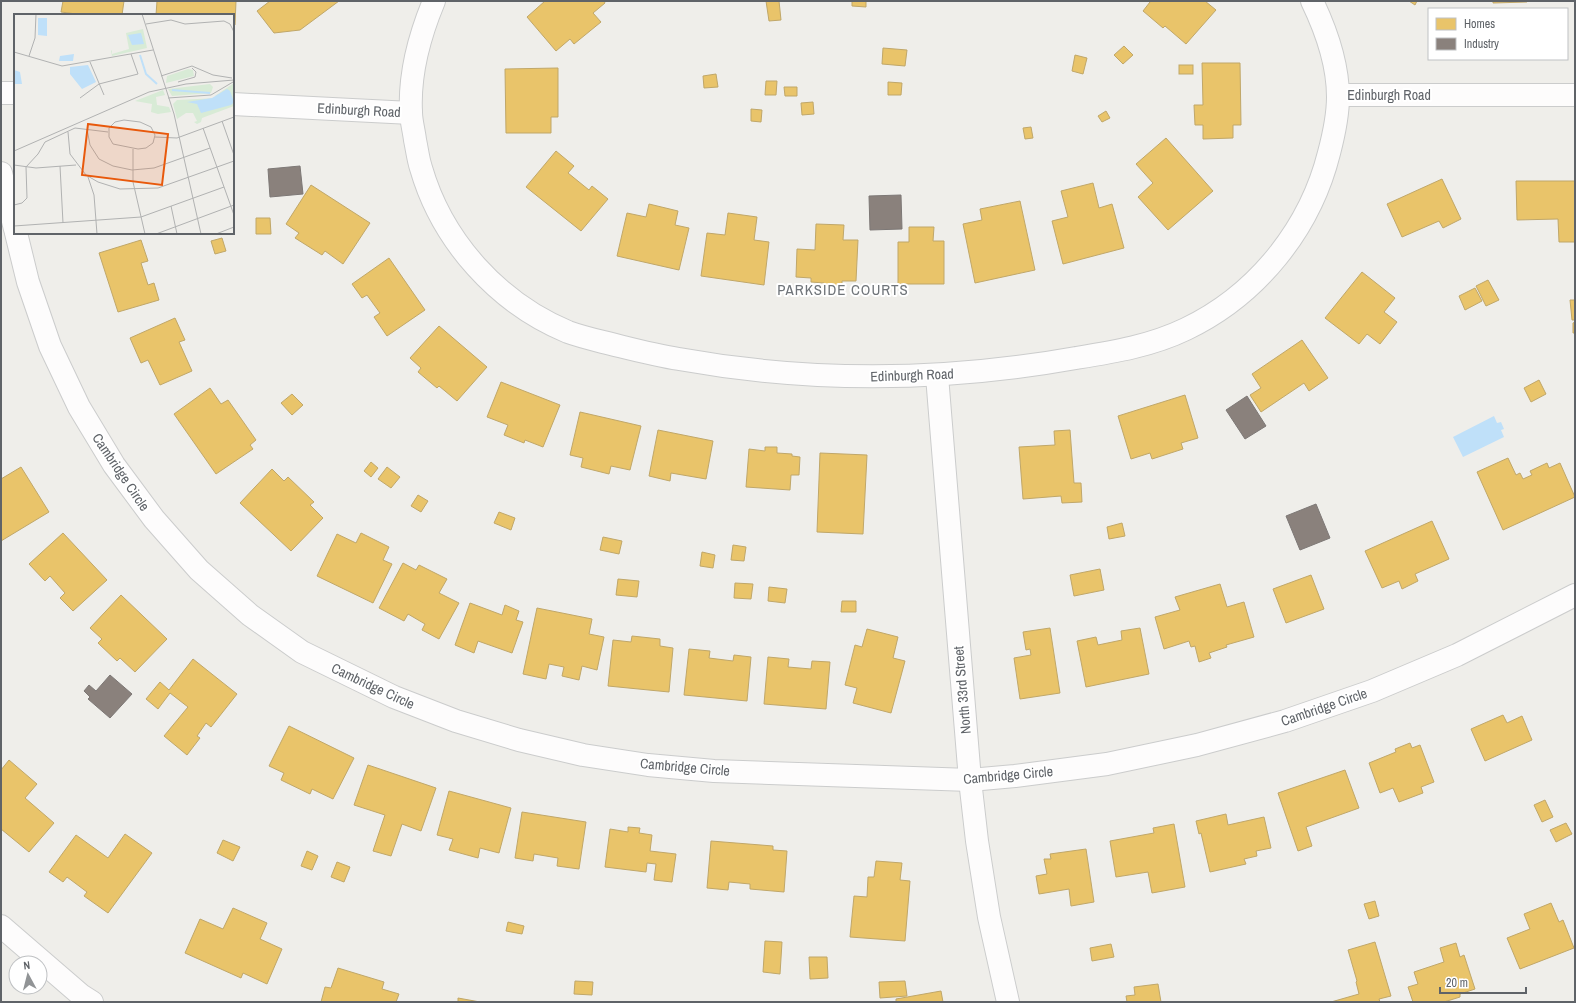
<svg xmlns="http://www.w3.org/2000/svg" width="1576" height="1003" viewBox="0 0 1576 1003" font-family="'Archivo Narrow',sans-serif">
<rect width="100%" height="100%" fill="#efeeea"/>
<polygon fill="#bfe0f9" points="1494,416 1497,423 1501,422 1504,429 1501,430 1504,437 1463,457 1453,437"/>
<g fill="#e9c46a" stroke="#c0a769">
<polygon points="63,1 124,1 122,15 84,15 61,12"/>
<polygon points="157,1 236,1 235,25 233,25 233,15 156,15"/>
<polygon points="270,1 339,1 300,30 274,33 257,11"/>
<polygon points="545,1 604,1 605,3 593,13 601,22 574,44 570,39 556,51 527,17"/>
<polygon points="766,1 779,1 781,20 769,21"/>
<polygon points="852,1 866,1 866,7 852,6"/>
<polygon points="1148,1 1205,1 1216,10 1186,44 1165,26 1163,28 1143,11 1150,2"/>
<polygon points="1409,1 1417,1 1415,5"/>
<polygon points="1493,1 1527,1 1527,2 1493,3"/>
<polygon points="1124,46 1133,55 1123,64 1114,55"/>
<polygon points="883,48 907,50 905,66 882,64"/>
<polygon points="1075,55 1087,58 1083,74 1072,71"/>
<polygon points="1202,63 1240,63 1241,125 1233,125 1233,138 1203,139 1203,125 1195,125 1194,105 1203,105"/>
<rect x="1179" y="65" width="14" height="9"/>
<polygon points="558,68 558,117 551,117 551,133 506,133 505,69"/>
<polygon points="716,74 718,87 704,88 703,76"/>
<polygon points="766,81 777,81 776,95 765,95"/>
<polygon points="888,82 902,83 901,95 888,95"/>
<polygon points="784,87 797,87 797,96 785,96"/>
<polygon points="813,102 814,114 802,115 801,103"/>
<polygon points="751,109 762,110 761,122 751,121"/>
<polygon points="1106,111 1110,118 1102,122 1098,116"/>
<polygon points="1031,127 1033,138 1025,139 1023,128"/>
<polygon points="1166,138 1213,191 1168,230 1138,197 1153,183 1136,164"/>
<polygon points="556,151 574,166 568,173 589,190 592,186 608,199 581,231 526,187"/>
<polygon points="1442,179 1461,219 1443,228 1439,221 1402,237 1387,204"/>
<polygon points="1516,181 1575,181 1575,242 1559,242 1558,219 1517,220"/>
<polygon points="1093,183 1099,208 1112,204 1124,248 1063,264 1052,221 1068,217 1061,191"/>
<polygon points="311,185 370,223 343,264 325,251 322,255 295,238 299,233 286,224"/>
<polygon points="1020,201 1035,270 975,283 963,224 982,220 980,209"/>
<polygon points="649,204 678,211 675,225 689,228 679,270 617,256 627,213 646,217"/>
<polygon points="728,213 757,217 754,240 769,242 764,285 701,276 707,233 725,235"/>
<polygon points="256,218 270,218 271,234 256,234"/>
<polygon points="816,224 844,225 843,240 858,240 856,281 842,281 842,289 824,288 824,283 811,282 811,278 796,277 797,249 815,250"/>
<polygon points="909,227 934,227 933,241 944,241 944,284 898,284 898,242 909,242"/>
<polygon points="222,238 226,251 215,254 211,241"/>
<polygon points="141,240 148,261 141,263 148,285 154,283 159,300 118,312 99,253"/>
<polygon points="389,258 425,310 387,336 374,317 380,313 367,295 362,298 352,284"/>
<polygon points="1362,272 1395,298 1384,312 1397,322 1380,344 1367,334 1359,344 1325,318"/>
<polygon points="1488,280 1499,300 1486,306 1476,286"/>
<polygon points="1475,288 1482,301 1465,310 1459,296"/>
<polygon points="1570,300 1575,300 1575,320 1572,320"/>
<polygon points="175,318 185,340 179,342 192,371 160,385 148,360 141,363 130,338"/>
<polygon points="1575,322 1575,333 1573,333 1573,323"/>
<polygon points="439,326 487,367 457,401 439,386 437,388 418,372 421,368 410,358"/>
<polygon points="1302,340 1328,378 1309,391 1304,383 1261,412 1250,395 1261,388 1252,374"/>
<polygon points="1539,380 1546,394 1531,402 1524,388"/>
<polygon points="501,382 560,405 543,447 525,440 524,443 504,435 508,425 487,417"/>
<polygon points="210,388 221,404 228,400 256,440 250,445 253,449 216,474 174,414"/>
<polygon points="292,394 303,405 292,415 281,403"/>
<polygon points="1185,395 1198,438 1181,443 1183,449 1152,459 1150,453 1131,459 1118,416"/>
<polygon points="580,412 641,426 630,470 611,466 609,474 581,467 583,458 570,455"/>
<polygon points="658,430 713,441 706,479 671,473 670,481 649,476"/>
<polygon points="1070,430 1074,483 1081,483 1082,502 1062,503 1061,496 1023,499 1019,447 1055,445 1054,431"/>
<polygon points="765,447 777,447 777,453 792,454 792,456 800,457 799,475 791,475 790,490 746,487 749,449 765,451"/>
<polygon points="820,453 867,455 863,534 817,532"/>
<polygon points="1508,458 1516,475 1520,473 1523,479 1532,475 1530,471 1547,463 1549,468 1560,463 1575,497 1503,530 1477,472"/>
<polygon points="371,462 378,468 371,477 364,471"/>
<polygon points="21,467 49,512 1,541 1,479"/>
<polygon points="387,467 400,477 391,488 378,479"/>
<polygon points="272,469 284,481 288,477 314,502 310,505 323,518 291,551 240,503"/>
<polygon points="418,495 428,501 421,512 411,506"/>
<polygon points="499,512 515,518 511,530 494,523"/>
<polygon points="1432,521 1449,559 1415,574 1418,581 1402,589 1399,581 1382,588 1365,551"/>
<polygon points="1122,523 1125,536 1109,539 1107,527"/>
<polygon points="63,533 107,580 73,611 60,598 65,593 50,576 45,581 29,564"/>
<polygon points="361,533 389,547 383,560 392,564 373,603 317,576 337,534 356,543"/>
<polygon points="603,537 622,541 619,554 600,550"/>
<polygon points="733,545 746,547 744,561 731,560"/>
<polygon points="702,552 715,555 713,568 700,566"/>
<polygon points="403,563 416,570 419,565 447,579 439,593 459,603 439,639 422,630 425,624 408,614 404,621 379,608"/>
<polygon points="1100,569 1104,590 1074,596 1070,575"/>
<polygon points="1311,575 1324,609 1286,623 1273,589"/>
<polygon points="618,579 639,581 637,597 616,595"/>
<polygon points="735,583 753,584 751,599 734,598"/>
<polygon points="1220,584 1227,607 1244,602 1254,637 1226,645 1227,647 1209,653 1211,658 1199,662 1195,646 1191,647 1189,641 1164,649 1155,617 1180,610 1175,597"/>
<polygon points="769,587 787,589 785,603 768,601"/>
<polygon points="121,595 167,639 135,672 120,658 117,661 98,643 102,639 90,628"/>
<polygon points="842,601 856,601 856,612 841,612"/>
<polygon points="470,603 502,615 505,605 519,611 516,620 523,622 512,653 478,641 474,653 455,645"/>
<polygon points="537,608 592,619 589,634 604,637 597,670 582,666 579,680 562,676 564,667 549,664 546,679 523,674"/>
<polygon points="1050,628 1060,693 1020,699 1014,658 1031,655 1030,649 1026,650 1023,632"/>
<polygon points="1140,628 1149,674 1086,687 1077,641 1096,637 1098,645 1122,640 1121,631"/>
<polygon points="867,629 898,637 893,658 905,661 891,713 853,703 857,688 845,685 855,645 862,647"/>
<polygon points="632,636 660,639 660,646 673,648 669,692 608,686 613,640 631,642"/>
<polygon points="689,649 710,651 709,658 733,661 734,655 751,657 747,701 684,695"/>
<polygon points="768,657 789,659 788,667 811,669 812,661 830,662 826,709 764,704"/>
<polygon points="193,659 237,694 211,727 206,723 197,736 200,738 187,755 164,736 188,707 170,693 158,709 146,699 160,682 169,690"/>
<polygon points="1503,715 1507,723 1522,716 1532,740 1485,761 1471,729"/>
<polygon points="289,726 354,758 333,799 312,789 310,794 281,780 284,773 269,766"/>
<polygon points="1410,743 1412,748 1420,745 1434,782 1421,787 1423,793 1399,802 1393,788 1380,793 1369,763 1396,752 1395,749"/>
<polygon points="9,760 37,784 25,798 54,823 29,852 1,829 1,770"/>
<polygon points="368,765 436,788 421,831 402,824 391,856 373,851 385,815 354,805"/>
<polygon points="1345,770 1359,808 1306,827 1312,846 1298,851 1278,793"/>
<polygon points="449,791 511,808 499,853 480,848 478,858 449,850 453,839 437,835"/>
<polygon points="1545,800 1553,817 1542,822 1534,805"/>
<polygon points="522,812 586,822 579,869 557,866 558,858 534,854 533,861 515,858"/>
<polygon points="1226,814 1228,825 1264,817 1271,848 1256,851 1257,856 1244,859 1246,864 1210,872 1201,833 1199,834 1196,821"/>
<polygon points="1566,823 1572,834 1556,842 1550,830"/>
<polygon points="1174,824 1185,887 1152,893 1148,872 1116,877 1110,841 1154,833 1153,828"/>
<polygon points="628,827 640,828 639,833 652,835 650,851 676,854 672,882 654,880 656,864 647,863 646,872 605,867 610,829 628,832"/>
<polygon points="125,834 152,853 108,913 84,896 87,892 67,877 63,882 49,872 76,835 108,858"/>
<polygon points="223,840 240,847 233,861 217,853"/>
<polygon points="711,841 773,846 773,850 787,851 784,892 750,889 750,884 729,882 728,890 707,888"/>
<polygon points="1086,849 1094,902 1071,906 1069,889 1039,894 1036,876 1047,874 1044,859 1051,859 1050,854"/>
<polygon points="307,851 318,856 312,870 301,866"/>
<polygon points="876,861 902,863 900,880 910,881 905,941 850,937 854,896 867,897 868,877 874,877"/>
<polygon points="337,862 350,867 344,882 331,877"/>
<polygon points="1375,901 1379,916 1369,919 1364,904"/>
<polygon points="1551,903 1559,922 1563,920 1574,948 1520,969 1507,938 1530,929 1524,914"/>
<polygon points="233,908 267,923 260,939 282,949 267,984 243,973 241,978 185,953 200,919 223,929"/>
<polygon points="508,922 524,926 522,934 506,931"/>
<polygon points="765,941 782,942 780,974 763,972"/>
<polygon points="1375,942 1391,996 1379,999 1380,1002 1331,1002 1359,994 1356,982 1357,981 1348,950"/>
<polygon points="1456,943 1460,957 1464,955 1475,989 1460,994 1460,997 1444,1002 1413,1002 1408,987 1418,984 1414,972 1444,962 1440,948"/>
<polygon points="1111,944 1114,957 1092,961 1090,948"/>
<polygon points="809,957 827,957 828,978 810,979"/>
<polygon points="338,968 384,982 382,989 399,994 396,1002 321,1002 325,987 331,988"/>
<polygon points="575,981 593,982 592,995 574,994"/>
<polygon points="905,981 907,996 880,998 879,982"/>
<polygon points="1158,984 1161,1002 1127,1002 1126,996 1135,995 1134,987"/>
<polygon points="941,991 943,1002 896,1002 896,999"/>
<polygon points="458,998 480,1002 458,1002"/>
</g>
<g fill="#8a817c" stroke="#7d7876">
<polygon points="300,166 303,194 270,197 268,169"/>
<polygon points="901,195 902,229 870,230 869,196"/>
<polygon points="1247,396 1266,426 1245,439 1226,410"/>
<polygon points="1316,504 1330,538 1300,550 1286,516"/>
<polygon points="110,675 132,694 110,718 88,699 90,697 84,691 89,685 96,691"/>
</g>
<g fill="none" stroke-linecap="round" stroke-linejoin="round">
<defs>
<g id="street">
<path d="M434,1C419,37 409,73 411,112C411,121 414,131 415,140C417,149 418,159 421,168C442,241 498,303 568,332C579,336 591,339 603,342C628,348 653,355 679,359C812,383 942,382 1076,358C1113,352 1151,346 1186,329C1257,295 1310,229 1329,153C1334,134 1338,116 1338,97C1338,64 1326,30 1312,1"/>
<polyline points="1,93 15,93"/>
<polyline points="1338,95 1575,95"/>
<polyline points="233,104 411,113"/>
<polyline points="1,173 15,229"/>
<polyline points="16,233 28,282 50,346 79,407 114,465 154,519 199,570 250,615 302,652 394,697 456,721 519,740 583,755 648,765 714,771 970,780 1015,776 1107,764 1197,745 1285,721 1372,691 1457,655 1575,595"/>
<polyline points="937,376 970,780 977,841 989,917 1008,1002"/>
<polyline points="1,926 81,995 92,1002"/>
</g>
</defs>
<use href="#street" stroke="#cbcccc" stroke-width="24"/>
<use href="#street" stroke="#fdfcfc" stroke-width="22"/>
</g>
<g text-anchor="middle" stroke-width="4" stroke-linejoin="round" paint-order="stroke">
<g font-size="14" fill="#5f6368" stroke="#fff">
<text x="1389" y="100">Edinburgh Road</text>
<text transform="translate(359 110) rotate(3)" y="5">Edinburgh Road</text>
<text transform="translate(912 375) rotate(-2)" y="5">Edinburgh Road</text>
<text transform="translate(121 472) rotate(56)" y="5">Cambridge Circle</text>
<text transform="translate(373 686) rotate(25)" y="5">Cambridge Circle</text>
<text transform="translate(962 690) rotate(-95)" y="5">North 33rd Street</text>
<text transform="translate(1324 707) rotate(-19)" y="5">Cambridge Circle</text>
<text transform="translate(685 767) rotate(5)" y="5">Cambridge Circle</text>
<text transform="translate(1008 775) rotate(-5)" y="5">Cambridge Circle</text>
</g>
<g font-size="15" letter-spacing="1" fill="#70757a" stroke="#fff">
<text x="843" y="295">PARKSIDE COURTS</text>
</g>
</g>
<g transform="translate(14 14)">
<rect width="220" height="220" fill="#efeeea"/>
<path d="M129,15L133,34L98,42L97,37L98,36V40L115,35L112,19ZM174,55L179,56L180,62L152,69L153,62ZM220,69V92L188,104L187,108L183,110L180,108L183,107L179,99H172L163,105L159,90L163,86L204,84L201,82ZM196,70L199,73L197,79L158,82L154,75ZM149,76L151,81L142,83L143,91L155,93L157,98L144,100L137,98L138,90L121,87Z" fill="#d8ebd6"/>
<path d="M24,4H33V22L24,21ZM127,19L130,30L118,31L114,21ZM60,40L59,47H45L46,42ZM74,51L82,68L68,75L56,60V53ZM0,56L6,58L8,70H0ZM213,75L216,77L220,88L217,91L187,99L183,90L173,88L198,84Z" fill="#bfe0f9"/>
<path fill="none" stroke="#bfe0f9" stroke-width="2" d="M126,41L132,60L143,70M158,76L196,79"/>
<path fill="none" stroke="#b1b2b2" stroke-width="1" d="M128,0L160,100L187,220M132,10L157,6L171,10L210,7L216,10L220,18M0,38L48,52L139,36M15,42L21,24L22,0M76,48L90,81M147,62L178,52L199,61L218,64M164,68L181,63L182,58L178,54M66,84L85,70L124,60L117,40M154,84L197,81L219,68M110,106L126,108L137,113L141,121L139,129L132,134L124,135L99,130L95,123V114L101,108ZM208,107L220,141M189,114L220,201M73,115L76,131L85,145L99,152L118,156L140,154L196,134M54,118L56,140L72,161L84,168L106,175L144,174L220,147M141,123L163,124L220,103M119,135V168L131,220M0,137L135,78L172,70L220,66M0,151L22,154L62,151M46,152L49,209M12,153L24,140L31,128L61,114L94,118M74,163L80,181L83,220M0,191L8,189L13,184L12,153M157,192L163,220M0,212L127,203L210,173M142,220L220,191M202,220L220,213"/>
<path fill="#e8590c" fill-opacity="0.15" stroke="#e8590c" stroke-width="2" d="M74,110L154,120L148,171L68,161Z"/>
<rect width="220" height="220" fill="none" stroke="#5f6368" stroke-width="2"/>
</g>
<rect width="1576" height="1003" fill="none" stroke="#5f6368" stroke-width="4"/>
<rect x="1428" y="8" width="140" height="52" fill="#ffffff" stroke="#bfc1c3"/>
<rect x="1436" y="18" width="20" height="12" fill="#e9c46a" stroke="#bfc1c3"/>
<text x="1464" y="28" font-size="12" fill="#5f6368">Homes</text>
<rect x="1436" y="38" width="20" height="12" fill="#8a817c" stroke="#bfc1c3"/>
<text x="1464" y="48" font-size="12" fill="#5f6368">Industry</text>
<g transform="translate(28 975) rotate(353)"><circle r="19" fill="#ffffff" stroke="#bfc1c3"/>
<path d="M0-3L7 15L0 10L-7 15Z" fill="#919496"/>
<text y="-6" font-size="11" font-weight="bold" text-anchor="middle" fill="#5f6368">N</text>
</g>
<path d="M1440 987v6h86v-6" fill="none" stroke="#5f6368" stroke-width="2"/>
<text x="1446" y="987" font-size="12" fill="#5f6368" stroke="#ffffff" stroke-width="3" paint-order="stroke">20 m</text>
</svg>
